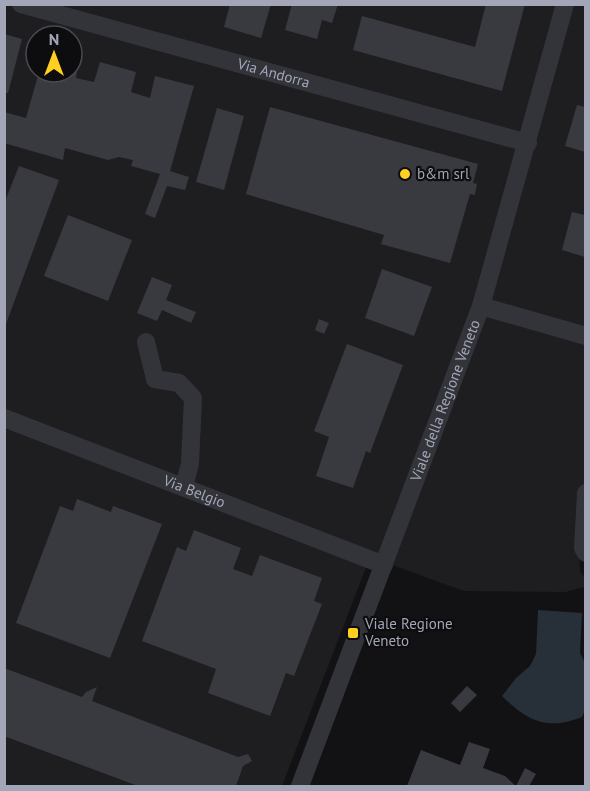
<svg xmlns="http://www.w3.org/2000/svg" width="590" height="791" viewBox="0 0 590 791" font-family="'PT Sans',sans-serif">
<rect width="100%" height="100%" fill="#121214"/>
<path fill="#1e1e21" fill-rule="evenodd" d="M5,5H585L586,496L579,549L580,572L585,577V587L565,592L464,591L370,557L282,786H5ZM36,36H72V72H36Z"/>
<path fill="#272f39" d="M538,610L582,613L580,653L585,663L586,708L582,717C547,731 527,721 502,696L516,678L530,666L536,654Z"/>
<g fill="#393a3f">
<polygon points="230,4 271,4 261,38 224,27"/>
<polygon points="292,4 338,4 332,23 322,20 317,39 285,30"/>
<polygon points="486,4 525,4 502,91 353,50 362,16 475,47"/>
<polygon points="4,34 22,39 8,93 4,93"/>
<polygon points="100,62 136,72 131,92 150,98 155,76 194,86 170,171 189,177 185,190 167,186 155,218 145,214 160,174 131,166 133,160 119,157 108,160 65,148 63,160 4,143 4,112 26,118 39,72 77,72 76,78 94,82"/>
<polygon points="577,105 585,107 585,152 565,146"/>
<polygon points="270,107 478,164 473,183 477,184 476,189 475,195 470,194 450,263 381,244 384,235 246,194"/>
<polygon points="217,108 244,116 224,190 196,182"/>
<polygon points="19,166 59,180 6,324 4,204"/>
<polygon points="572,212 585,215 585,257 562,250"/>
<polygon points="68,215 132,240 108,301 44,276"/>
<polygon points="382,269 432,287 414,336 365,318"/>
<polygon points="152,277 172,285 166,300 196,312 191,323 162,310 157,321 137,313"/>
<polygon points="319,319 329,323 324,334 315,330"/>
<polygon points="347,344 403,365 370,453 366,451 353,488 316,476 329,437 314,431"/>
<polygon points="77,499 111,512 113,506 162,524 110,658 16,623 60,506 73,511"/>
<polygon points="194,530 241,548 233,569 252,576 260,555 322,578 314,601 322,604 294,676 286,673 270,716 208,693 216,669 142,641 177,547 186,551"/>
<polygon points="4,668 82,697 86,692 97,687 92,701 238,757 248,754 252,761 243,766 236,786 138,786 4,736"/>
<polygon points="467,686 477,695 460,712 451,703"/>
<polygon points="469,742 490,749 483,768 505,776 516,786 407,786 421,750 460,765"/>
<polygon points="525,768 536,774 529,786 516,786"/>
</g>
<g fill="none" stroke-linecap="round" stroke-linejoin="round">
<g stroke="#33333a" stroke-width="18">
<path id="s1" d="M21,4L528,143"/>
<polyline points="481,306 586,336"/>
<polyline points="146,342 155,379 179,383 193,398 190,464 184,486"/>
<path id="s2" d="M4,418L384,565"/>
<polyline points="586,493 583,548 586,553"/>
<path id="s3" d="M300,786L481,306L565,4"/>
</g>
</g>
<g fill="#ffd01f" stroke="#0d0d0f" stroke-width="2">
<circle cx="405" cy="174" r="6"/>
<rect x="347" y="627" width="12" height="12" rx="3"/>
</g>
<g text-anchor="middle" stroke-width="4.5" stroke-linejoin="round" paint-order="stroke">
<g font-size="15" fill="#a2a6b6" stroke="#0d0d0f">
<text dy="5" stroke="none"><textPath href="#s1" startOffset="262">Via Andorra</textPath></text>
<text dy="5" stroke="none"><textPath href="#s3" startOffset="412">Viale della Regione Veneto</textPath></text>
<text dy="5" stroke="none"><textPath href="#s2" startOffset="204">Via Belgio</textPath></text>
</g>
<g font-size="15" fill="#a2a6b6" stroke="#0d0d0f" text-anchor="start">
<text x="417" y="179">b&amp;m srl</text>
<text x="365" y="629">Viale Regione<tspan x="365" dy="17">Veneto</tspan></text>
</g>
</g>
<rect width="590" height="791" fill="none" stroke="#a2a6b6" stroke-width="12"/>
<g transform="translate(54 54)"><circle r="28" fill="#0d0d0f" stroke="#494a52" stroke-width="1.5"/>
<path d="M0-4.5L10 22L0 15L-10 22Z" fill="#ffd01f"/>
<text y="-9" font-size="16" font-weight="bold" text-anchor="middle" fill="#a2a6b6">N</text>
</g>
</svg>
